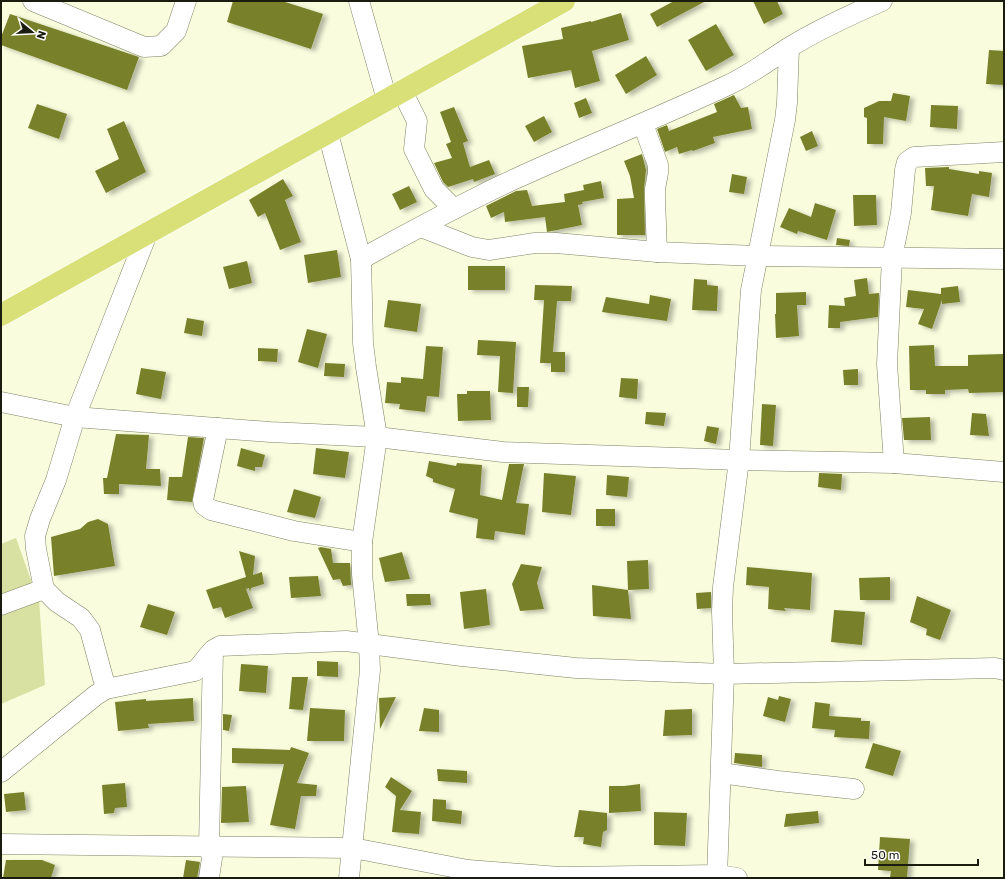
<svg xmlns="http://www.w3.org/2000/svg" width="1005" height="879" viewBox="0 0 1005 879" font-family="Rubik,sans-serif">
<defs>
<filter id="shadow"><feDropShadow dx="4.5" dy="2.5" stdDeviation="2" flood-color="#0004"/></filter>
</defs>
<rect width="100%" height="100%" fill="#f9fddd"/>
<g fill="#d9e1a2">
<polygon points="16,538 32,583 1,596 1,544"/>
<polygon points="39,599 45,685 1,704 1,614"/>
</g>
<g fill="#79802c" filter="url(#shadow)">
<polygon points="233,1 282,1 323,14 311,49 227,22"/>
<polygon points="674,1 706,1 657,27 650,14"/>
<polygon points="753,1 777,1 783,14 764,24"/>
<polygon points="621,13 629,40 592,51 600,81 575,88 571,70 528,78 522,46 563,39 561,28 591,21 591,22"/>
<polygon points="10,14 139,57 127,90 1,45 1,37"/>
<polygon points="716,24 734,55 706,71 688,40"/>
<polygon points="989,50 1004,51 1004,85 986,84"/>
<polygon points="646,56 657,75 626,94 615,75"/>
<polygon points="893,93 910,96 906,121 884,117 883,144 867,144 867,118 864,117 864,108 879,101 891,101"/>
<polygon points="734,95 741,108 748,107 752,129 713,137 715,143 693,151 692,150 679,154 677,147 665,152 657,129 667,125 669,131 717,112 714,104"/>
<polygon points="586,98 592,113 579,118 574,103"/>
<polygon points="37,104 67,114 59,139 28,128"/>
<polygon points="931,105 958,106 957,129 930,127"/>
<polygon points="454,107 468,141 463,143 470,167 489,160 495,174 474,182 473,179 448,187 443,182 434,163 452,158 446,144 451,142 440,112"/>
<polygon points="544,116 552,132 534,142 525,126"/>
<polygon points="124,121 146,172 106,193 95,171 119,159 107,129"/>
<polygon points="812,131 818,146 806,151 800,137"/>
<polygon points="642,154 646,170 644,189 645,235 617,235 617,199 634,198 630,176 624,161"/>
<polygon points="949,167 949,169 979,174 979,171 992,173 989,197 972,194 968,216 931,210 934,186 926,186 925,168"/>
<polygon points="732,174 747,177 744,194 729,192"/>
<polygon points="283,179 293,196 285,200 301,242 280,250 265,213 258,217 249,200"/>
<polygon points="601,181 604,198 582,202 583,204 578,205 582,225 547,232 545,217 505,222 504,212 491,218 486,206 516,191 527,190 532,206 565,202 564,194 584,190 583,185"/>
<polygon points="409,186 417,202 400,210 392,194"/>
<polygon points="853,195 876,195 877,225 854,226"/>
<polygon points="815,203 836,210 827,240 798,231 797,234 780,227 789,208 811,217"/>
<polygon points="837,238 850,240 849,246 836,245"/>
<polygon points="337,250 341,277 308,283 304,255"/>
<polygon points="247,261 252,283 229,289 223,267"/>
<rect x="468" y="266" width="37" height="24"/>
<polygon points="867,278 869,294 879,293 878,317 840,322 840,328 828,328 829,305 845,306 844,298 856,296 854,280"/>
<polygon points="694,279 707,280 707,285 718,286 717,311 692,310"/>
<polygon points="535,285 572,286 571,301 557,301 553,352 565,352 565,372 551,372 551,363 540,363 544,300 534,300"/>
<polygon points="958,286 960,302 942,304 942,300 932,329 918,324 924,309 906,307 908,290 941,294 941,288"/>
<polygon points="806,292 806,305 797,305 799,336 776,338 775,314 776,314 776,293"/>
<polygon points="650,295 671,299 667,321 602,312 606,297 649,304"/>
<polygon points="388,300 421,304 417,332 384,327"/>
<polygon points="187,318 204,321 202,336 184,333"/>
<polygon points="307,329 327,334 318,368 298,362"/>
<polygon points="478,340 516,342 513,393 498,392 500,356 477,355"/>
<polygon points="934,345 935,366 968,366 968,355 1004,354 1004,392 969,393 968,389 945,390 945,394 926,394 926,390 910,390 909,346"/>
<polygon points="426,346 443,347 439,397 427,396 425,412 399,409 400,404 385,403 387,382 401,383 401,377 423,379"/>
<polygon points="258,348 278,349 277,362 258,361"/>
<polygon points="325,363 345,364 344,377 324,376"/>
<polygon points="141,368 166,372 161,399 136,394"/>
<polygon points="858,369 858,385 844,385 843,370"/>
<polygon points="621,378 638,379 637,399 619,397"/>
<polygon points="517,387 529,387 528,407 517,407"/>
<polygon points="467,391 490,391 491,420 458,421 457,394 467,394"/>
<polygon points="762,404 776,405 773,446 760,445"/>
<polygon points="646,412 666,413 664,426 645,424"/>
<polygon points="972,413 986,414 989,436 970,435"/>
<polygon points="930,417 931,440 904,440 902,418"/>
<polygon points="707,426 719,428 716,444 704,441"/>
<polygon points="116,434 149,435 146,469 160,469 161,486 119,484 119,494 104,494 103,478 107,478"/>
<polygon points="188,437 204,438 192,502 167,500 169,477 182,477"/>
<polygon points="241,448 265,455 262,467 255,467 255,471 237,466"/>
<polygon points="316,448 349,452 345,478 313,474"/>
<polygon points="429,461 456,466 457,463 482,465 480,495 502,500 509,464 524,464 516,503 529,504 525,535 495,531 494,540 476,538 478,519 449,512 455,489 433,482 433,479 426,476"/>
<polygon points="544,473 576,476 571,515 542,512"/>
<polygon points="819,473 842,474 841,490 818,487"/>
<polygon points="607,475 629,477 627,497 606,495"/>
<polygon points="294,489 321,497 315,518 287,512"/>
<rect x="596" y="509" width="19" height="17"/>
<polygon points="98,519 108,524 115,566 54,576 51,537 80,529 88,522"/>
<polygon points="321,547 331,549 333,563 350,563 351,585 343,586 340,579 333,580 318,548"/>
<polygon points="239,551 255,556 253,575 262,572 264,584 251,588 250,592 249,588 246,589 253,608 225,618 221,607 213,609 206,590 246,577"/>
<polygon points="402,552 410,579 385,582 379,558"/>
<polygon points="648,560 649,589 628,590 627,561"/>
<polygon points="521,564 542,567 537,583 544,609 520,611 512,584"/>
<polygon points="747,567 812,573 810,610 784,608 786,611 768,609 769,587 746,585"/>
<polygon points="318,576 321,596 291,598 289,577"/>
<polygon points="890,577 890,600 860,600 859,578"/>
<polygon points="592,585 628,590 631,619 593,616"/>
<polygon points="486,589 490,625 464,629 460,592"/>
<polygon points="711,592 711,608 697,609 696,593"/>
<polygon points="406,594 430,594 431,605 407,606"/>
<polygon points="917,596 951,610 940,640 926,635 927,629 910,622"/>
<polygon points="148,604 175,612 167,635 140,627"/>
<polygon points="834,610 865,612 862,645 831,642"/>
<polygon points="317,661 338,662 338,677 317,676"/>
<polygon points="241,664 268,666 266,693 239,691"/>
<polygon points="292,677 308,677 303,710 289,709"/>
<polygon points="779,696 791,699 785,722 763,716 768,697 778,700"/>
<polygon points="396,697 380,729 379,698"/>
<polygon points="193,698 194,721 148,724 149,728 118,731 115,702 146,699 146,701"/>
<polygon points="815,702 830,704 829,716 861,718 861,721 870,721 869,739 834,737 835,730 812,728"/>
<polygon points="310,708 345,710 344,741 307,741"/>
<polygon points="424,708 439,710 439,732 419,731"/>
<polygon points="692,709 692,735 663,736 665,710"/>
<polygon points="223,714 232,715 229,731 223,730"/>
<polygon points="873,743 901,751 893,776 865,768"/>
<polygon points="291,747 309,753 297,783 317,785 316,796 301,796 295,829 270,825 284,764 232,763 232,748 290,750"/>
<polygon points="735,753 762,755 762,767 734,763"/>
<polygon points="437,769 467,771 467,783 438,781"/>
<polygon points="391,777 412,791 400,810 421,812 419,834 392,832 396,796 385,787"/>
<polygon points="125,783 127,807 115,808 114,813 104,814 102,785"/>
<polygon points="640,784 641,811 609,813 609,786 624,786"/>
<polygon points="246,786 249,822 221,823 222,787"/>
<polygon points="24,792 26,810 6,812 4,794"/>
<polygon points="433,799 446,800 446,809 462,811 461,824 432,821"/>
<polygon points="579,810 607,813 607,830 603,832 601,847 583,844 584,837 574,837"/>
<polygon points="818,811 819,823 784,827 786,814"/>
<polygon points="654,812 687,813 685,846 654,845"/>
<polygon points="880,837 910,839 907,878 890,877 891,871 878,870"/>
<polygon points="6,860 42,860 55,865 51,878 3,878"/>
<polygon points="186,860 200,862 197,878 183,878"/>
</g>
<g fill="none" stroke-linecap="round" stroke-linejoin="round">
<defs>
<g id="minor">
<polyline points="33,1 144,47 161,46 176,31 186,1"/>
<polyline points="359,1 387,100"/>
<polyline points="402,91 417,121 414,149 434,189 454,209"/>
<polyline points="643,124 658,165 658,173 655,189 655,198 657,252"/>
<polyline points="328,133 361,259 363,343 366,367 377,437 362,542 362,574 369,645 370,670 349,878"/>
<polyline points="421,227 472,247 489,250 535,243 556,243 657,252 757,256 1004,259"/>
<path d="M361,259C412,231 464,202 517,178C587,146 658,118 728,85C750,75 769,60 790,47C819,29 850,15 882,1"/>
<polyline points="1,402 75,417 270,432 377,437 503,452 739,460 894,463 1004,472"/>
<polyline points="218,428 203,500 204,505 211,510 294,531 362,542"/>
<polyline points="894,463 887,364 892,258 901,213 905,170 907,162 914,157 1004,152"/>
<polyline points="1,605 44,589"/>
<polyline points="106,689 90,630 81,618 57,602 44,589 36,549 35,536 40,519 56,480 75,417 147,234"/>
<path d="M1,772L96,695L106,689L195,671C204,663 209,651 220,646L346,641L462,656L576,668L724,674L995,668L1004,670"/>
<polyline points="721,773 778,781 854,789"/>
<polyline points="1,844 353,848 468,870 560,877 718,875 737,878"/>
<polyline points="209,878 212,858 209,847 213,650"/>
<polyline points="717,878 724,674 722,612 723,587 739,460 751,290 785,120 787,103 789,48"/>
</g>
<polyline id="major" points="1,315 564,1"/>
</defs>
<use href="#minor" stroke="#7e8265" stroke-width="21"/>
<use href="#major" stroke="#fff" stroke-width="23"/>
<use href="#minor" stroke="#fff" stroke-width="20"/>
<use href="#major" stroke="#d9e077" stroke-width="22"/>
</g>
<rect width="1005" height="879" fill="none" stroke="#1b1c10" stroke-width="4"/>
<g transform="translate(32 32) rotate(108)" stroke="#ffffff" stroke-width="3" paint-order="stroke">
<path d="M0-3L7 15L0 10L-7 15Z" fill="#1b1c10"/>
<text y="-6" font-size="11" font-weight="bold" text-anchor="middle" fill="#1b1c10">N</text>
</g>
<path d="M865 859v6h113v-6" fill="none" stroke="#1b1c10" stroke-width="2"/>
<text x="871" y="859" font-size="12" fill="#1b1c10" stroke="#ffffff" stroke-width="3" paint-order="stroke">50 m</text>
</svg>
